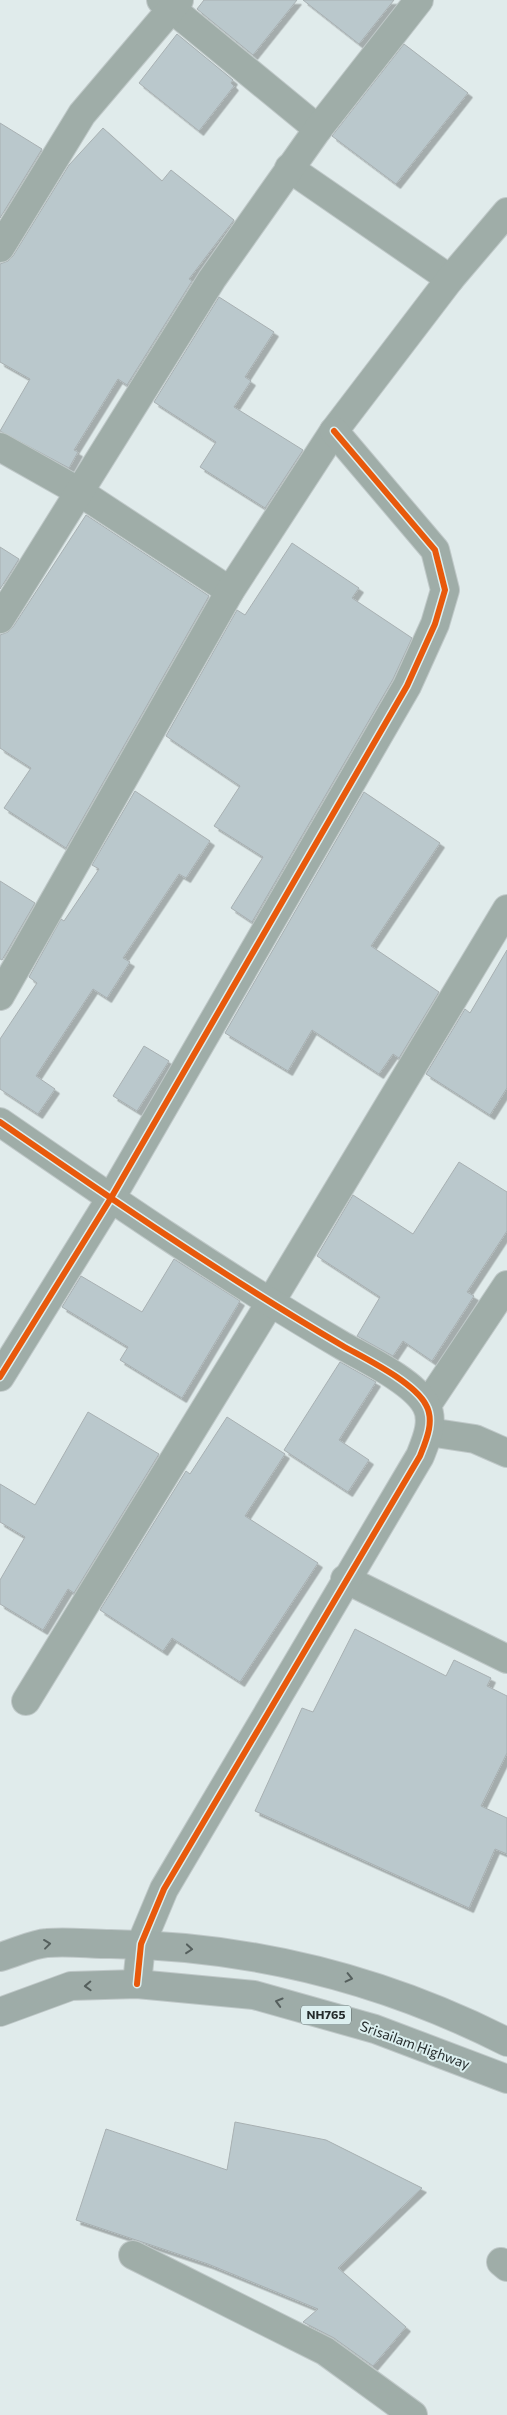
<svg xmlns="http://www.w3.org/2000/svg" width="507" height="2415" viewBox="0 0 507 2415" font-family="Commissioner,sans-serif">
<defs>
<filter id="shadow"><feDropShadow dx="4.5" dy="4.5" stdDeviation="0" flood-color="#0004"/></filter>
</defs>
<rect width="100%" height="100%" fill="#e0ebeb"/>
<g fill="#bac8cc" stroke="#a8b0b2" filter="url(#shadow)">
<polygon points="204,0 297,0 253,55 197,9"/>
<polygon points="303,0 394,0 359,44"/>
<polygon points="177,34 233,80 231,83 234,86 199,131 139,83"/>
<polygon points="404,44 468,93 396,184 332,136"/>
<polygon points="0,123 42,149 0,218"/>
<polygon points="103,128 162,181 171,170 234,220 189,279 192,281 127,385 118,379 74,450 78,452 69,468 0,431 30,379 0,362 0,264 8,261 13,256 69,165"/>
<polygon points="219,297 274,332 245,377 251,381 234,407 303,450 265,508 200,467 216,442 154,402"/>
<polygon points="86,515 209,596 66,848 4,808 31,768 0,748 0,635 8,632 13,627"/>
<polygon points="292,543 359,588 352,598 412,638 393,679 252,922 231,908 263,857 214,826 240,786 166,736 237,610 245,615"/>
<polygon points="0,547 19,559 0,589"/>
<polygon points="135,791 210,841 186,878 179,874 123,958 130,962 107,998 93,989 36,1076 55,1089 38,1114 0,1089 0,1039 37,983 29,977 61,919 64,921 99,869 92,865"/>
<polygon points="364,792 440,843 371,946 439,992 399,1058 393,1054 379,1074 312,1030 288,1071 225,1033"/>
<polygon points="0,881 35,903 2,960 0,959"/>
<polygon points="507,950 507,1088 490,1115 426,1074 465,1009 470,1013"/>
<polygon points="144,1046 169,1061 137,1111 113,1096"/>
<polygon points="459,1162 507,1192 507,1231 467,1292 474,1296 432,1361 403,1341 393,1356 357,1336 380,1297 317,1256 353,1195 413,1234"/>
<polygon points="174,1259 240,1301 182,1398 120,1360 128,1347 62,1307 81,1276 142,1312"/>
<polygon points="340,1362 376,1382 339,1440 369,1460 348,1492 284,1450"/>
<polygon points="88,1412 159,1454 74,1593 68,1589 43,1630 0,1604 0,1580 25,1537 0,1522 0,1484 35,1505"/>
<polygon points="227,1417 285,1454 245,1516 318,1563 240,1682 172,1638 163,1651 100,1610 186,1471 190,1474"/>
<polygon points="355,1629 446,1676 454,1660 491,1678 487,1686 507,1696 507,1753 481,1806 507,1818 507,1854 495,1849 469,1908 255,1811 302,1708 313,1712"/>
<polygon points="235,2122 326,2140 422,2188 338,2268 406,2327 373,2366 334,2338 303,2322 318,2309 208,2264 76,2220 106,2129 227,2170"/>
</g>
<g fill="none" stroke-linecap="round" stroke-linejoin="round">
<defs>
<g id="minor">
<polyline points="161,0 318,129"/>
<polyline points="289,168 450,279"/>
<polyline points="0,248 82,114 179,0"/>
<polyline points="0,447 78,491 230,591"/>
<polyline points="0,619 212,279 318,129 419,0"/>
<polyline points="0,996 230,591 334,431 450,279 507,212"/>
<polyline points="0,1377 111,1198 407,686 435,624 445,590 435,550 334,431"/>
<polyline points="427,1405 507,1285"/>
<polyline points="429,1432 475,1439 507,1453"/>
<polyline points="345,1579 507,1659"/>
<polyline points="26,1701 270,1303 507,909"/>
<polyline points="133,2255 325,2351 413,2415"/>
<polyline points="501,2262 507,2267"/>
</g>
<path id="tertiary" d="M0,1122C113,1200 225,1277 343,1346C366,1359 414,1382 426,1405C435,1421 426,1441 420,1456L164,1889L141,1944L137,1984"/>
<g id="trunk">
<path d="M0,1957C15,1953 32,1944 47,1943C68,1941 90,1944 111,1944C251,1946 383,1979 507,2042"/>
<polyline points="0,2012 71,1986 137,1984 254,1995 375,2029 507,2079"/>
</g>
</defs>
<use href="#minor" stroke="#bfc8c8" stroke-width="30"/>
<use href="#tertiary" stroke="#bfc8c8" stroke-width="30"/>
<use href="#trunk" stroke="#bfc8c8" stroke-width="30"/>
<use href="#minor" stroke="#9fada8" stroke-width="28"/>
<use href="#tertiary" stroke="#9fada8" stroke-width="28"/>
<use href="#trunk" stroke="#9eaca8" stroke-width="28"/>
<defs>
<g id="cycleway">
<path d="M0,1122C113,1200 225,1277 343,1346C366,1359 414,1382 426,1405C435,1421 426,1441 420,1456L164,1889L141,1944L137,1984"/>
<polyline points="0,1377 111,1198 407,686 435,624 445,590 435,550 334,431"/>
</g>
</defs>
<use href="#cycleway" stroke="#dcefef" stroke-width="9"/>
<use href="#cycleway" stroke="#e8590c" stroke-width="6"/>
</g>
<defs><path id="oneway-chevron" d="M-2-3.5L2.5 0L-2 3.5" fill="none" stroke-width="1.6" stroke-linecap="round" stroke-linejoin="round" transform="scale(1.25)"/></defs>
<g stroke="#555f5d">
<use href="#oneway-chevron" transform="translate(47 1944) rotate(-7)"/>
<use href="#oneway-chevron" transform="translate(189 1949) rotate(5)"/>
<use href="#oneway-chevron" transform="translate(349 1978) rotate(13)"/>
<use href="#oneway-chevron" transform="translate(88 1986) rotate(178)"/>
<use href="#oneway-chevron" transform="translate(279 2002) rotate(-164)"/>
</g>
<g text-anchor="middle" stroke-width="4" stroke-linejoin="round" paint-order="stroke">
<rect fill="#dcefef" stroke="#5b6666" stroke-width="1" x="301" y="2005.5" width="50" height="19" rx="4"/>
<g font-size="12" font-weight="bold" fill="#242b2b">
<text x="326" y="2019">NH765</text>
</g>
<g font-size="14" fill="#242b2b" stroke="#dcefef">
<text transform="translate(415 2045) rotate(20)" y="5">Srisailam Highway</text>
</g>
</g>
</svg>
